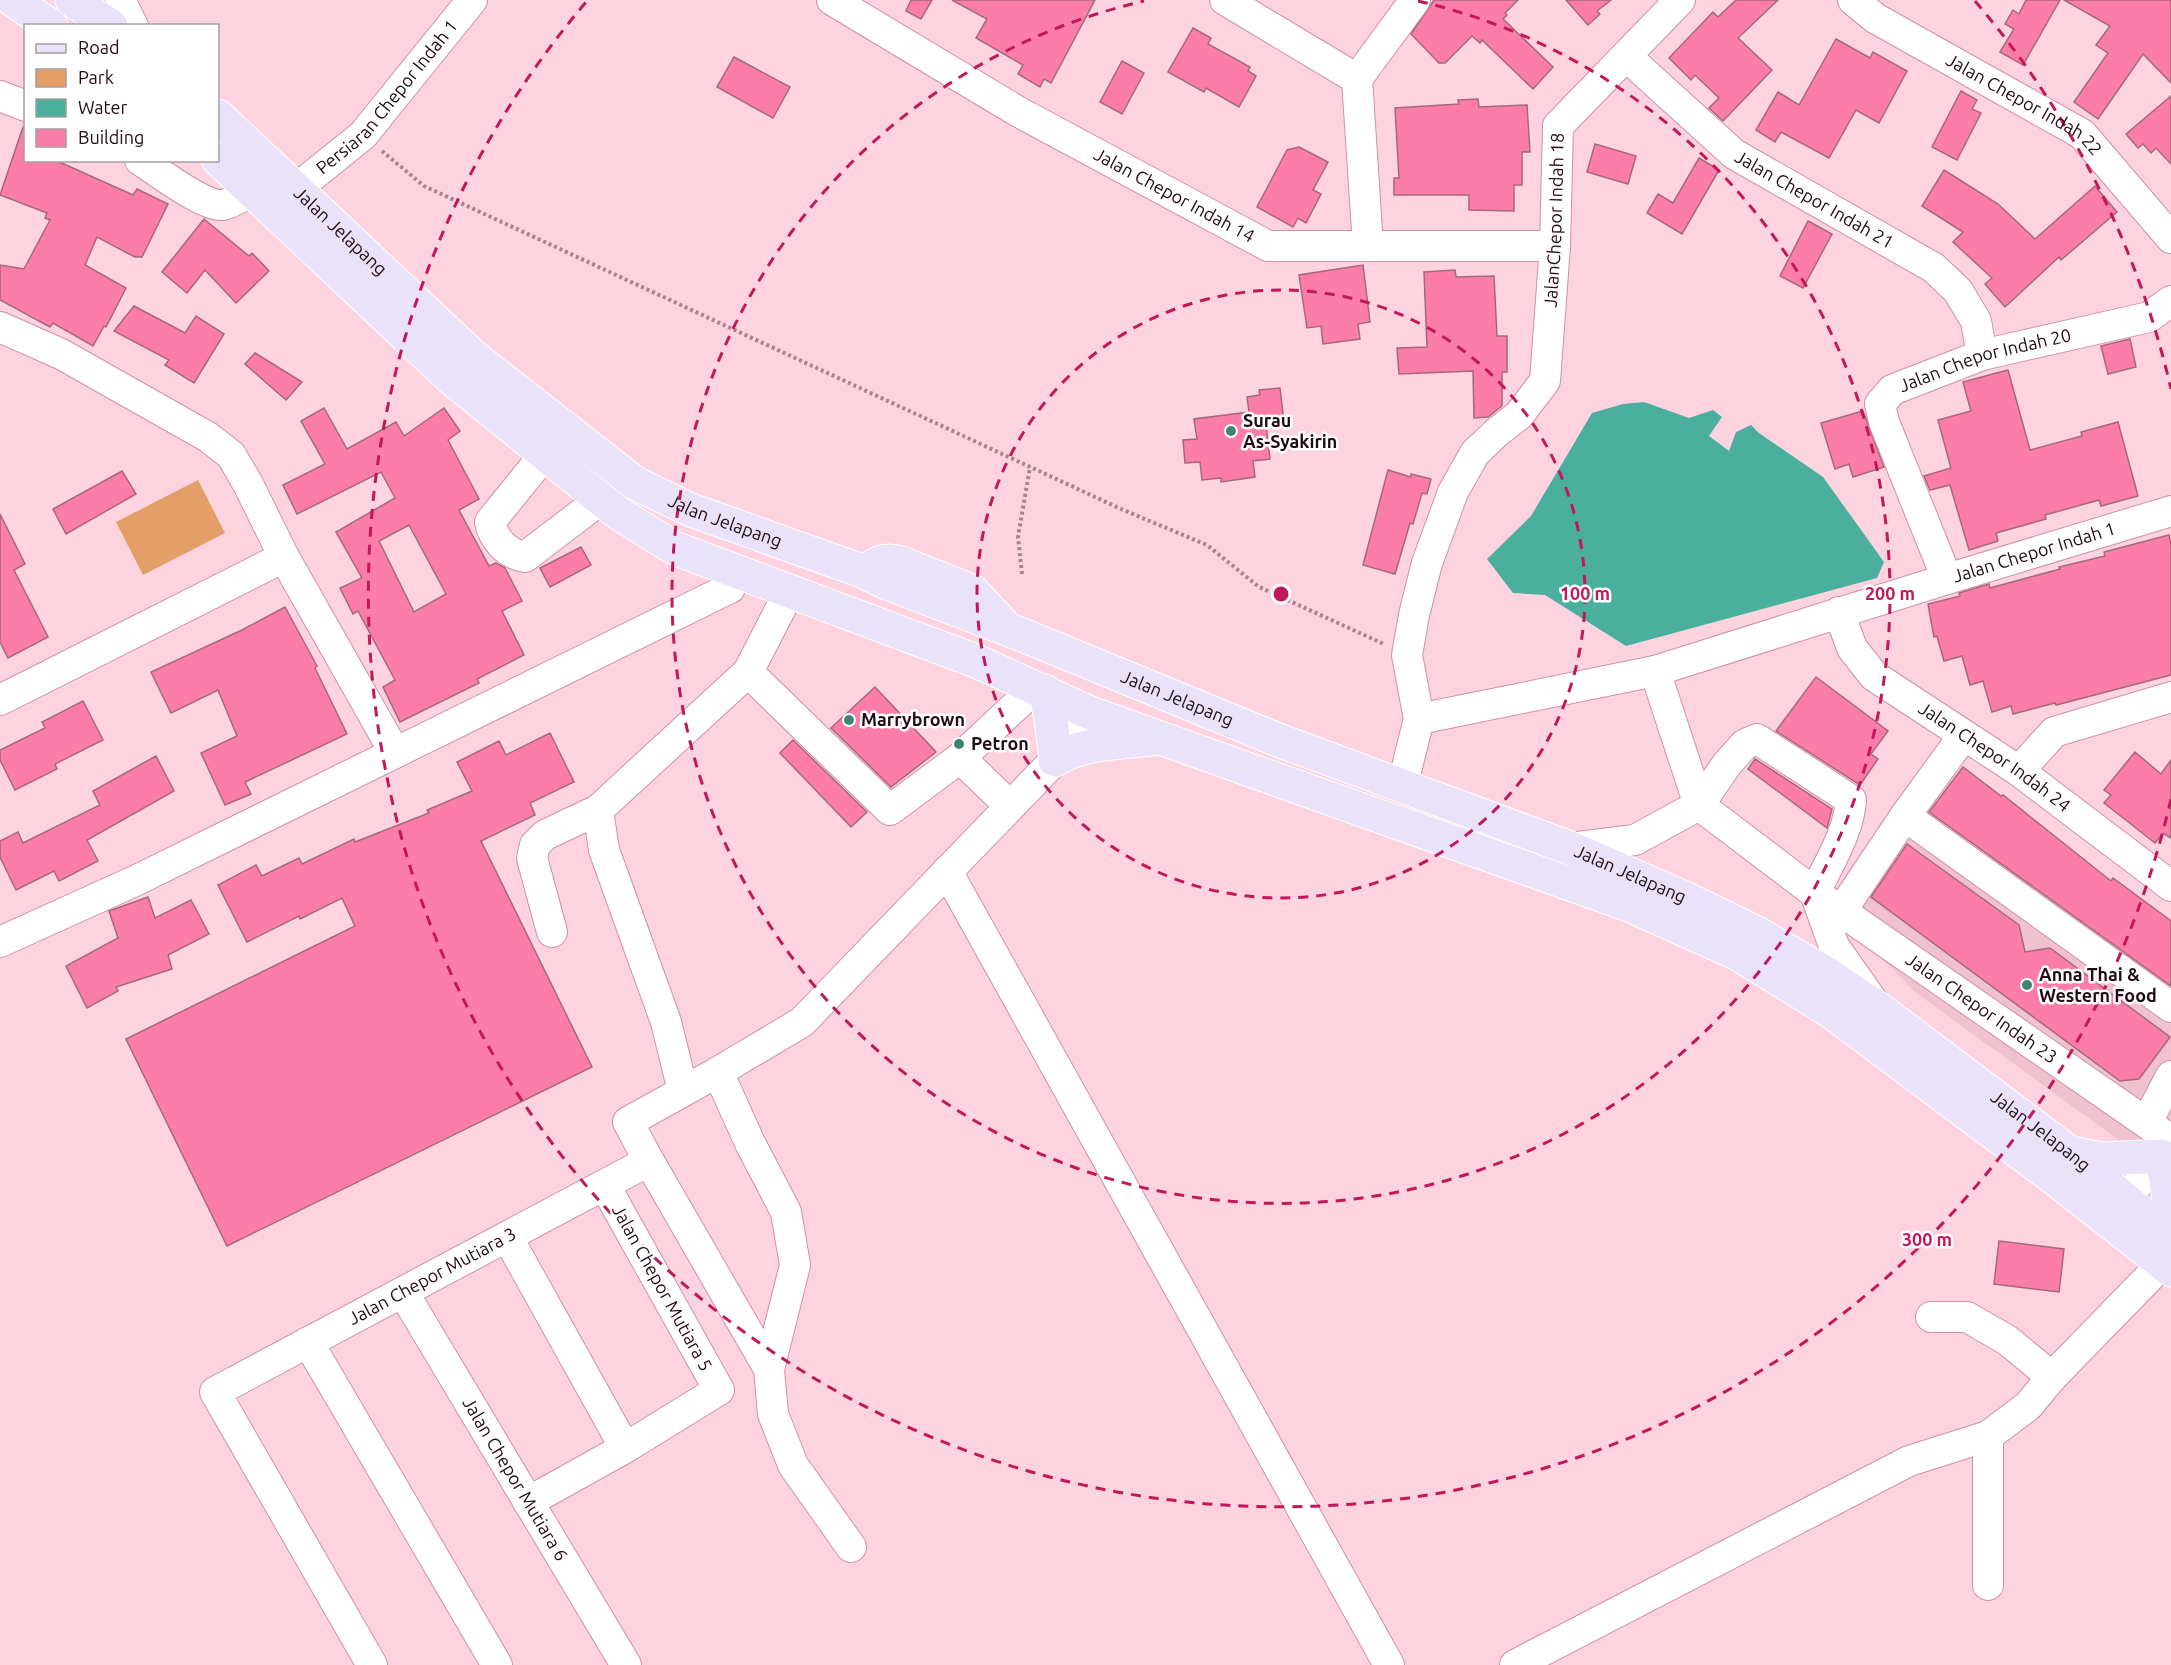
<svg xmlns="http://www.w3.org/2000/svg" width="2171" height="1665" viewBox="0 0 2171 1665" font-family="Ubuntu,sans-serif">
<rect width="100%" height="100%" fill="#fcd3de"/>
<polygon fill="#f0c2cf" points="1901,809 2171,1004 2171,1178 1915,992 1829,905"/>
<polygon fill="#e39f67" points="198,480 225,533 143,575 116,522"/>
<polygon fill="#4baf9d" points="1644,402 1689,418 1713,410 1722,417 1709,436 1729,451 1736,432 1751,425 1759,433 1823,477 1884,562 1877,578 1626,646 1545,595 1513,593 1487,559 1531,516 1592,413 1623,404"/>
<g fill="#fd7daa" stroke="#a5687b" stroke-width="1.5" fill-rule="evenodd">
<polygon points="911,0 932,0 921,19 906,11"/>
<polygon points="952,0 1095,0 1051,83 1044,79 1040,87 1018,74 1023,65 976,38 987,19"/>
<polygon points="1434,0 1518,0 1505,13 1507,15 1503,19 1553,67 1533,89 1482,40 1480,43 1472,36 1445,63 1439,63 1411,34"/>
<polygon points="1566,0 1611,0 1597,11 1600,14 1588,25"/>
<polygon points="1736,0 1778,0 1738,38 1772,70 1723,121 1709,108 1719,98 1695,75 1691,80 1669,58 1713,12 1718,17"/>
<polygon points="2026,0 2060,0 2023,65 2000,52 2014,29 2005,24 2013,10 2019,14"/>
<polygon points="2064,0 2171,0 2171,83 2143,54 2098,119 2074,102 2108,53 2096,45 2110,26"/>
<polygon points="1193,28 1211,38 1208,44 1250,67 1248,71 1256,76 1239,107 1206,88 1204,92 1168,72"/>
<polygon points="1836,39 1870,58 1873,52 1907,71 1879,123 1856,110 1829,158 1781,132 1775,142 1756,130 1778,92 1799,105"/>
<polygon points="734,57 790,87 773,118 717,87"/>
<polygon points="1122,61 1144,73 1122,114 1100,102"/>
<polygon points="1961,91 1977,100 1972,109 1981,113 1957,160 1932,147"/>
<polygon points="2171,96 2171,164 2156,148 2151,153 2143,144 2138,148 2126,134"/>
<polygon points="1478,99 1479,107 1527,105 1530,152 1522,152 1522,185 1514,185 1514,211 1469,210 1469,195 1394,195 1394,178 1399,178 1395,108 1459,104 1458,100"/>
<polygon points="23,127 26,127 26,160 55,160 133,195 137,189 168,204 142,257 135,257 97,237 85,265 126,288 106,327 104,326 93,346 53,323 50,327 0,300 0,265 24,269 50,220 45,218 47,213 0,195"/>
<polygon points="1595,144 1636,156 1628,184 1587,172"/>
<polygon points="1299,147 1328,162 1313,190 1321,194 1306,223 1298,218 1293,227 1257,207 1287,150"/>
<polygon points="1699,158 1719,170 1682,234 1647,213 1658,194 1673,203"/>
<polygon points="1944,170 1998,204 2035,239 2095,186 2117,212 2061,260 2059,257 2005,307 1985,284 1992,278 1953,242 1963,232 1922,206"/>
<polygon points="204,219 249,256 252,253 269,271 236,303 205,270 187,293 162,272"/>
<polygon points="1808,221 1832,234 1803,288 1780,276"/>
<polygon points="1363,265 1370,322 1358,324 1360,339 1323,344 1321,326 1307,328 1299,275"/>
<polygon points="1455,270 1456,277 1494,276 1497,336 1507,336 1507,372 1502,372 1502,406 1488,417 1474,418 1473,371 1399,374 1397,348 1427,347 1424,272"/>
<polygon points="134,306 185,333 196,316 224,334 194,383 165,365 169,360 114,331"/>
<polygon points="2130,339 2136,367 2108,374 2101,346"/>
<polygon points="255,353 302,382 286,400 245,364"/>
<polygon points="2008,370 2030,450 2082,436 2081,432 2118,422 2138,496 2101,506 2099,500 2045,515 2046,519 1996,533 1998,541 1969,550 1950,485 1930,490 1924,476 1951,468 1938,420 1971,411 1963,382"/>
<polygon points="1280,388 1284,422 1266,424 1270,459 1253,461 1255,477 1221,482 1221,478 1202,480 1200,462 1185,463 1183,440 1197,439 1194,419 1249,412 1247,397 1260,395 1259,390"/>
<path d="M324,408L347,449L396,422L404,436L444,408L460,431L448,440L479,499L459,510L489,566L496,563L505,568L522,601L502,611L524,655L477,679L479,683L400,722L383,687L395,680L358,611L353,614L340,588L362,578L336,532L395,498L381,472L297,514L283,485L325,464L301,421ZM409,525L446,594L414,612L379,541Z"/>
<polygon points="1863,411 1884,467 1853,477 1849,464 1835,469 1821,423"/>
<polygon points="1388,470 1411,477 1411,474 1431,479 1427,494 1422,493 1413,524 1410,523 1395,574 1363,565"/>
<polygon points="122,471 136,494 66,534 53,509"/>
<polygon points="0,514 25,564 14,570 48,637 8,658 0,642"/>
<polygon points="2169,535 2171,545 2171,675 2056,705 2055,703 2013,714 2011,706 1992,712 1983,681 1970,685 1962,656 1944,661 1937,636 1934,637 1928,604 1960,596 1959,593 1989,584 1990,588 2060,569 2059,567 2105,556 2104,552"/>
<polygon points="581,547 591,565 550,587 540,568"/>
<polygon points="285,607 317,666 315,668 347,734 245,782 251,794 225,805 201,753 237,736 218,690 171,713 151,672 242,630"/>
<polygon points="1816,677 1888,731 1871,754 1878,759 1860,785 1776,731"/>
<polygon points="875,687 936,752 891,787 831,728"/>
<polygon points="83,701 103,740 55,764 57,769 15,790 0,760 0,750 45,728 42,722"/>
<polygon points="550,733 574,782 530,803 535,815 481,841 592,1067 227,1246 126,1039 355,926 342,898 300,919 299,916 247,942 218,885 256,865 262,876 299,858 302,864 354,839 355,842 429,813 427,810 472,791 457,762 499,741 506,755"/>
<polygon points="793,740 867,812 851,827 780,753"/>
<polygon points="2135,752 2161,774 2171,760 2171,838 2163,833 2155,843 2104,803 2111,795 2104,790"/>
<polygon points="156,756 174,791 87,840 98,861 59,881 54,871 16,890 0,857 0,841 18,832 23,843 100,805 93,791"/>
<polygon points="1755,759 1832,809 1827,828 1748,769"/>
<polygon points="1963,767 2001,796 2003,795 2111,881 2113,878 2171,921 2171,986 1929,812"/>
<polygon points="1907,844 2019,925 2025,952 2050,948 2170,1037 2139,1079 2120,1081 1871,897"/>
<polygon points="148,897 155,918 191,900 209,934 168,955 172,969 116,987 118,991 87,1008 66,966 118,938 109,911"/>
<polygon points="1999,1241 2064,1249 2059,1292 1994,1284"/>
</g>
<g fill="none" stroke-linecap="round" stroke-linejoin="round">
<defs>
<g id="minor">
<polyline points="120,0 133,26"/>
<path id="s1" d="M832,0L1017,111L1268,246H1555"/>
<polyline points="1225,0 1357,79"/>
<path id="s2" d="M1853,0L1875,18L2082,134L2171,238"/>
<path id="s3" d="M1626,56L1734,154L1934,268L1958,291L1976,321L1982,355"/>
<polyline points="0,96 26,106"/>
<path d="M140,160C157,171 204,207 223,205C233,203 244,195 253,190"/>
<path id="s4" d="M296,189L363,135L472,0"/>
<polyline points="1368,246 1357,79 1415,0"/>
<polyline points="0,327 61,354 208,437 231,455 248,484 284,557 395,753"/>
<path d="M545,454L490,522C493,539 507,554 525,557L601,499"/>
<path id="s5" d="M1947,579L1884,422L1880,404L1892,390L1982,355L2149,317L2171,301"/>
<path id="s6" d="M1839,612L1852,648L1874,676L2019,771L2171,886"/>
<path id="s7" d="M1655,671L1699,805L1815,893L2171,1140"/>
<polyline points="748,672 890,810 960,758 1036,687"/>
<polyline points="0,700 284,557"/>
<path id="s8" d="M1419,719L1655,671L1947,579L2171,511"/>
<polyline points="960,758 1010,806"/>
<polyline points="2019,771 2054,732 2171,697"/>
<path id="s9" d="M1402,787L1419,719L1407,655L1414,615L1427,563L1453,492L1475,453L1496,433L1519,415L1545,381L1555,246L1558,126L1680,0"/>
<polyline points="1905,816 2171,1007"/>
<path d="M1570,848L1635,840L1699,805L1727,764L1745,744L1757,739L1851,800C1849,832 1828,864 1815,893L1834,946L1874,1003"/>
<polyline points="947,871 1389,1665"/>
<polyline points="1842,910 1905,816 1964,735"/>
<polyline points="552,932 532,858 535,845 545,835 598,810"/>
<polyline points="0,942 137,880 730,588"/>
<polyline points="718,1072 750,1143 786,1212 795,1265 769,1369 773,1414 793,1465 851,1547"/>
<polyline points="683,1091 666,1022 604,850 598,810 748,672 782,606"/>
<polyline points="2147,1122 2171,1076"/>
<polyline points="2125,1199 2171,1146"/>
<polyline points="508,1238 625,1448"/>
<path id="s10" d="M403,1292L626,1665"/>
<polyline points="1931,1317 1967,1317 2007,1340 2052,1377"/>
<polyline points="308,1342 497,1665"/>
<polyline points="769,1369 649,1161 628,1122 718,1072 802,1022 1055,760 1090,713"/>
<polyline points="528,1502 625,1448 719,1390 605,1186"/>
<polyline points="1988,1585 1988,1436"/>
<path id="s11" d="M372,1665L215,1392L649,1161"/>
<polyline points="1515,1665 1909,1461 1988,1436 2028,1406 2052,1377 2162,1264"/>
</g>
<g id="major">
<polyline points="13,0 51,26"/>
<polyline points="72,0 111,26"/>
<path id="s12" d="M218,116L475,358L635,483L691,510L865,572L887,583L1025,636L1278,740L1570,848L1687,899L1757,933L1824,972L1879,1009L2070,1153L2171,1238"/>
<polyline points="218,159 452,379 618,513 674,548 976,661 1090,713 1629,905 1738,954 1830,1011 2055,1179 2171,1270"/>
<path d="M865,572C878,562 885,558 901,563L972,591L1002,623"/>
<polyline points="1045,691 1050,713 1056,758"/>
<path d="M1055,760C1083,742 1121,743 1153,739"/>
<polyline points="2070,1153 2103,1159 2162,1156 2171,1212"/>
</g>
</defs>
<use href="#minor" stroke="#d191a4" stroke-width="32"/>
<use href="#major" stroke="#fff" stroke-width="35"/>
<g stroke="#a6848d" stroke-width="4" stroke-dasharray="3 3" stroke-linecap="butt">
<polyline points="382,151 424,186 1121,509 1207,545 1259,587 1384,644"/>
<polyline points="1022,574 1018,537 1030,467"/>
</g>
<use href="#minor" stroke="#fff" stroke-width="30"/>
<use href="#major" stroke="#e9e2f8" stroke-width="33"/>
</g>
<g fill="none" stroke="#c2185b" stroke-width="3" stroke-dasharray="10 8">
<circle cx="1281" cy="594" r="304"/>
<path d="M1418 1A609 609 0 1 1 1144 1"/>
<path d="M2171 799A913 913 0 1 1 587 1M1975 1A913 913 0 0 1 2171 389"/>
</g>
<g fill="#408376" stroke="#fff" stroke-width="2">
<circle cx="1231" cy="431" r="6"/>
<circle cx="849" cy="720" r="6"/>
<circle cx="959" cy="744" r="6"/>
<circle cx="2027" cy="985" r="6"/>
</g>
<g text-anchor="middle" stroke-width="5" stroke-linejoin="round" paint-order="stroke">
<g font-size="18" fill="#220b13" stroke="#fff">
<text dy="6" stroke="none"><textPath href="#s4" startOffset="130">Persiaran Chepor Indah 1</textPath></text>
<text dy="6" stroke="none"><textPath href="#s2" startOffset="201">Jalan Chepor Indah 22</textPath></text>
<text dy="6" stroke="none"><textPath href="#s1" startOffset="394">Jalan Chepor Indah 14</textPath></text>
<text dy="6" stroke="none"><textPath href="#s3" startOffset="238">Jalan Chepor Indah 21</textPath></text>
<text dy="6" stroke="none"><textPath href="#s9" startOffset="612">JalanChepor Indah 18</textPath></text>
<text dy="6" stroke="none"><textPath href="#s12" startOffset="168">Jalan Jelapang</textPath></text>
<text dy="6" stroke="none"><textPath href="#s5" startOffset="304">Jalan Chepor Indah 20</textPath></text>
<text dy="6" stroke="none"><textPath href="#s12" startOffset="654">Jalan Jelapang</textPath></text>
<text dy="6" stroke="none"><textPath href="#s8" startOffset="638">Jalan Chepor Indah 1</textPath></text>
<text dy="6" stroke="none"><textPath href="#s12" startOffset="1140">Jalan Jelapang</textPath></text>
<text dy="6" stroke="none"><textPath href="#s6" startOffset="219">Jalan Chepor Indah 24</textPath></text>
<text dy="6" stroke="none"><textPath href="#s12" startOffset="1626">Jalan Jelapang</textPath></text>
<text dy="6" stroke="none"><textPath href="#s7" startOffset="489">Jalan Chepor Indah 23</textPath></text>
<text dy="6" stroke="none"><textPath href="#s12" startOffset="2112">Jalan Jelapang</textPath></text>
<text dy="6" stroke="none"><textPath href="#s11" startOffset="561">Jalan Chepor Mutiara 3</textPath></text>
<text transform="translate(662 1288) rotate(61)" y="6">Jalan Chepor Mutiara 5</text>
<text dy="6" stroke="none"><textPath href="#s10" startOffset="218">Jalan Chepor Mutiara 6</textPath></text>
</g>
<g font-size="18" font-weight="bold" fill="#220b13" stroke="#fff" text-anchor="start">
<text x="1243" y="427">Surau<tspan x="1243" dy="21">As-Syakirin</tspan></text>
<text x="861" y="726">Marrybrown</text>
<text x="971" y="750">Petron</text>
<text x="2039" y="981">Anna Thai &amp;<tspan x="2039" dy="21">Western Food</tspan></text>
</g>
</g>
<circle cx="1281" cy="594" r="9" fill="#c2185b" stroke="#fff" stroke-width="3"/>
<g font-size="18" text-anchor="middle" font-weight="bold" fill="#c2185b" stroke="#fff" stroke-width="5" stroke-linejoin="round" paint-order="stroke">
<text x="1585" y="600">100 m</text>
<text x="1890" y="600">200 m</text>
<text x="1927" y="1246">300 m</text>
</g>
<rect x="24" y="24" width="195" height="138" fill="#ffffff" stroke="#a79da1" stroke-width="1.5"/>
<rect x="36" y="44" width="30" height="9" fill="#e9e2f8" stroke="#a79da1" stroke-width="1.5"/>
<text x="78" y="54" font-size="18" fill="#220b13">Road</text>
<rect x="36" y="69" width="30" height="18" fill="#e39f67" stroke="#a79da1" stroke-width="1.5"/>
<text x="78" y="84" font-size="18" fill="#220b13">Park</text>
<rect x="36" y="99" width="30" height="18" fill="#4baf9d" stroke="#a79da1" stroke-width="1.5"/>
<text x="78" y="114" font-size="18" fill="#220b13">Water</text>
<rect x="36" y="129" width="30" height="18" fill="#fd7daa" stroke="#a79da1" stroke-width="1.5"/>
<text x="78" y="144" font-size="18" fill="#220b13">Building</text>
</svg>
